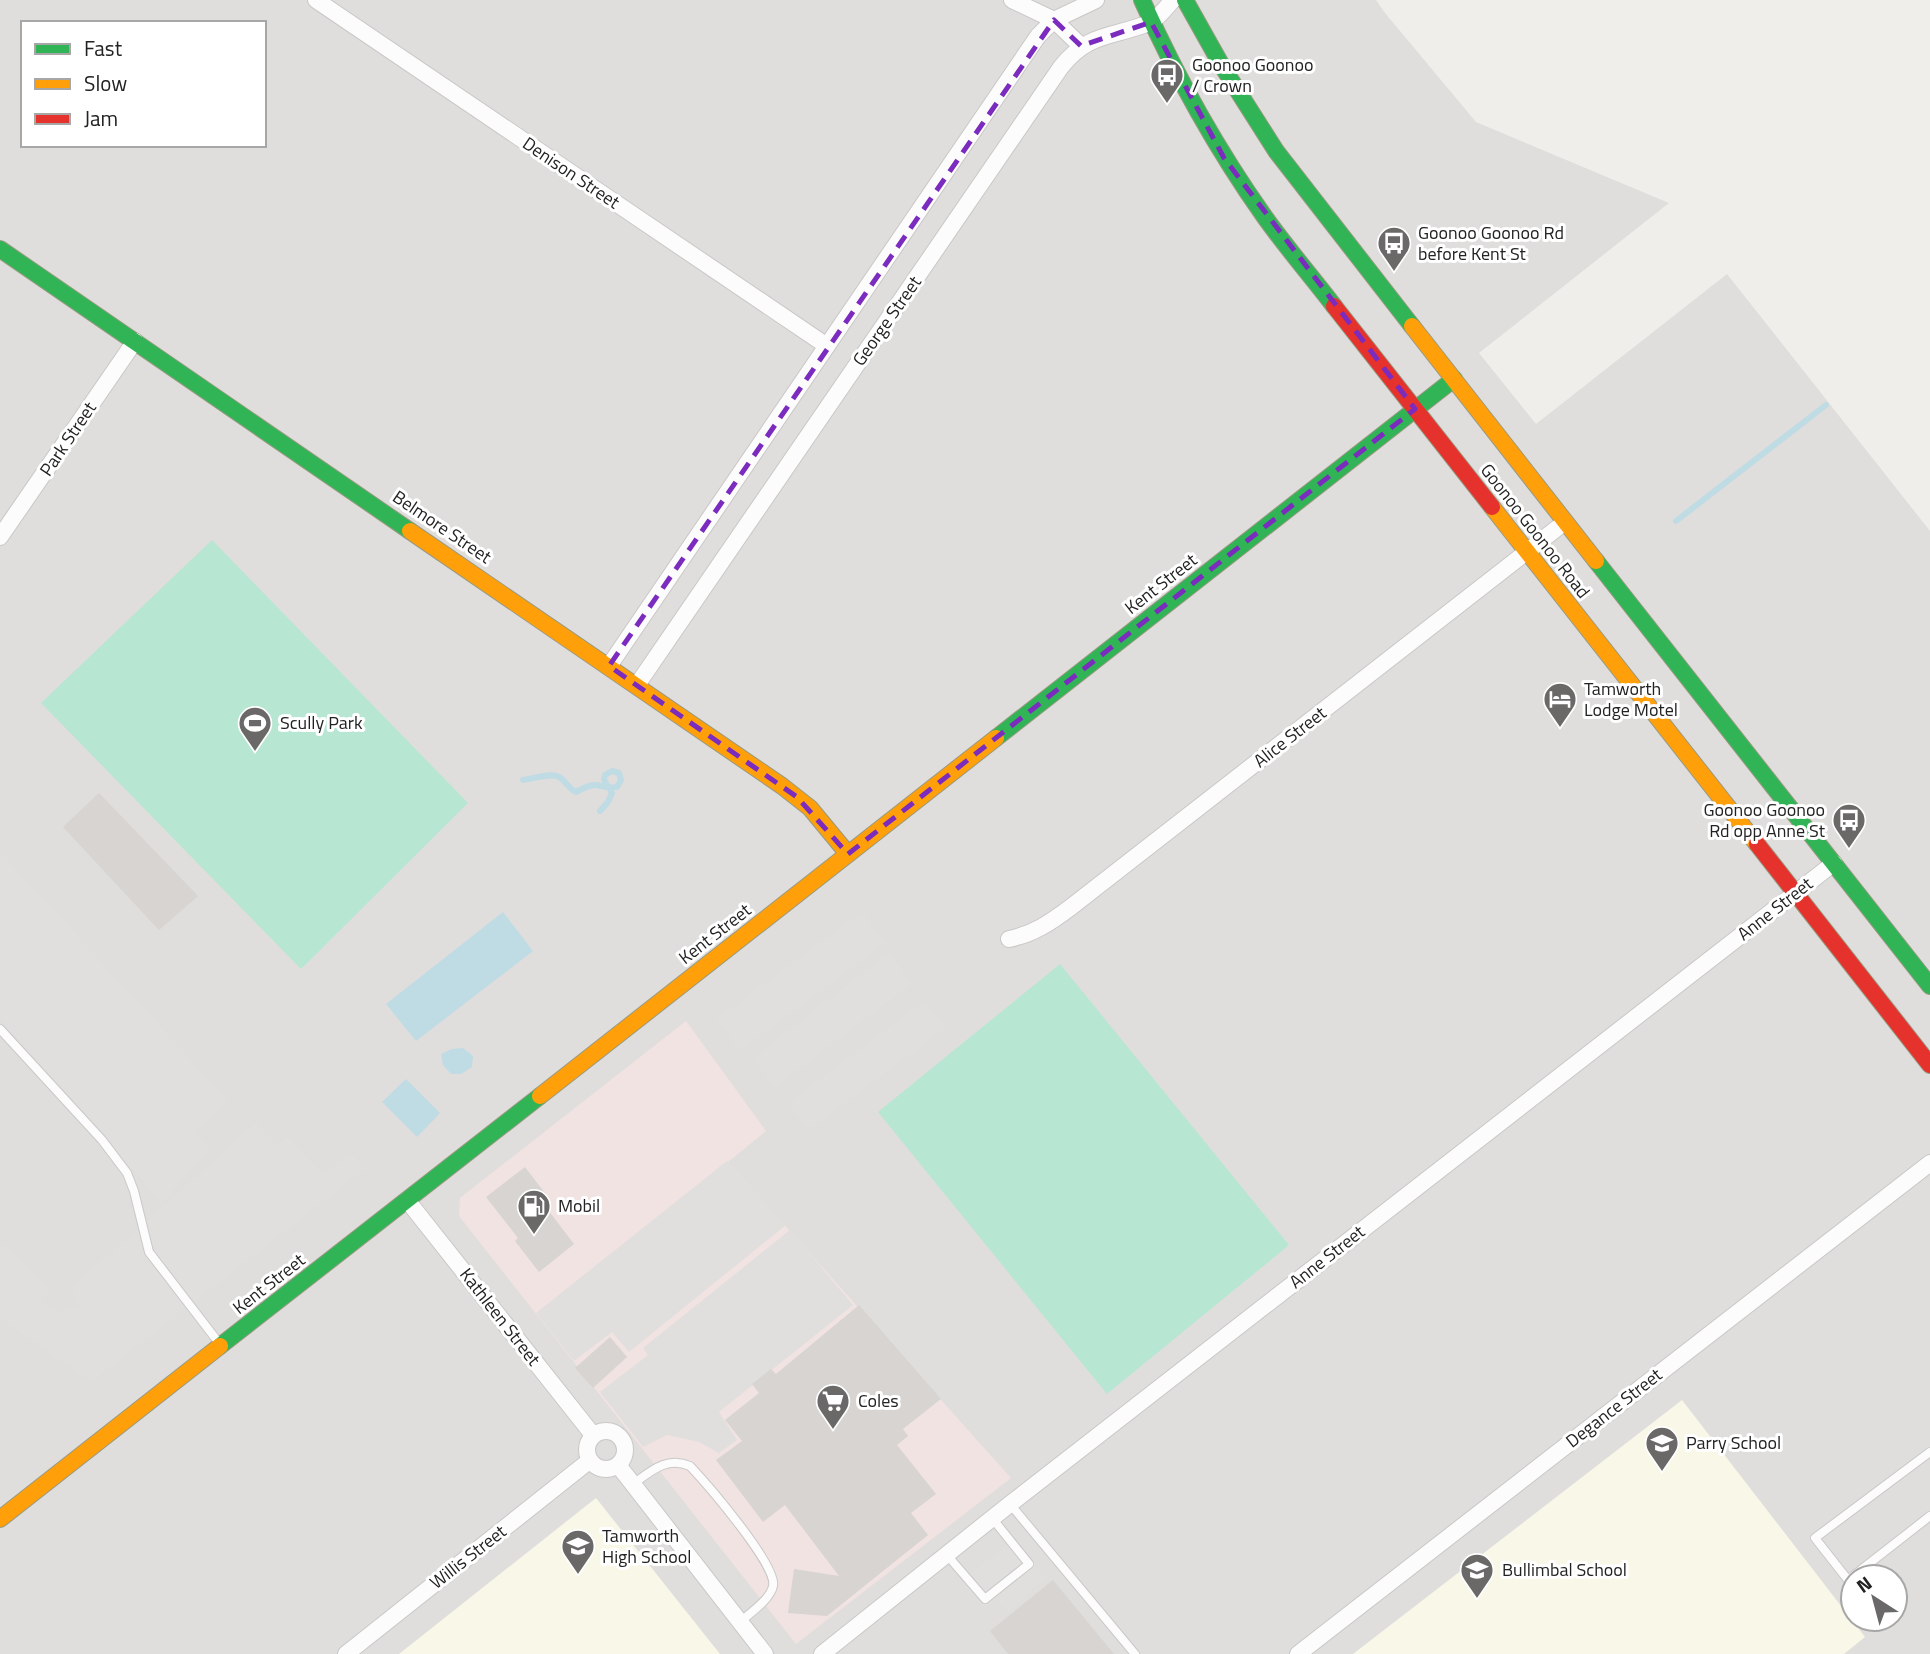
<svg xmlns="http://www.w3.org/2000/svg" width="1930" height="1654" viewBox="0 0 1930 1654" font-family="'Titillium Web',sans-serif">
<rect width="100%" height="100%" fill="#f0eeeb"/>
<path fill="#dfdedc" fill-rule="evenodd" d="M0,0H1376L1385,13L1476,122L1669,203L1479,353L1536,424L1727,274L1930,531V1654H0ZM23,23H264V145H23ZM1853,1577H1895V1619H1853Z"/>
<polygon fill="#f1e3e1" points="686,1021 766,1131 728,1162 1011,1478 796,1644 459,1216 460,1198"/>
<g fill="#f8f7e8">
<polygon points="1682,1400 1865,1637 1844,1654 1353,1654"/>
<polygon points="596,1498 720,1654 399,1654"/>
</g>
<g fill="#b7e6d2">
<polygon points="212,540 468,803 301,969 41,703"/>
<polygon points="1060,964 1289,1245 1107,1394 878,1112"/>
</g>
<g fill="#e0dfde">
<polygon points="0,851 228,1100 194,1133 210,1149 162,1203 0,1019"/>
<polygon points="862,912 885,943 740,1051 717,1019"/>
<polygon points="889,953 912,983 775,1087 753,1058"/>
<polygon points="925,1000 946,1028 809,1130 788,1103"/>
<polygon points="256,1123 277,1145 287,1137 323,1174 350,1153 365,1169 91,1382 0,1318 0,1249 5,1244 49,1291 39,1302 60,1312 80,1306 72,1288"/>
<polygon points="727,1161 786,1225 629,1352 612,1332 574,1361 536,1313"/>
<polygon points="790,1230 853,1305 719,1412 737,1440 719,1453 699,1442 667,1435 643,1447 600,1392 648,1355 643,1348"/>
<polygon points="1014,1539 1045,1578 1007,1612 997,1599 983,1608 961,1582"/>
</g>
<g fill="#bfdbe3">
<polygon points="503,912 533,951 416,1041 386,1004"/>
<polygon points="463,1048 473,1056 472,1067 461,1074 451,1074 443,1065 441,1054 452,1049"/>
<polygon points="406,1079 440,1113 417,1137 382,1102"/>
</g>
<g fill="none" stroke-linecap="round" stroke-linejoin="round">
<g stroke="#bfdbe3" stroke-width="6">
<polyline points="1676,521 1826,405"/>
<path d="M523,780C532,779 551,772 559,777C565,780 569,789 576,792C602,778 596,790 617,787L621,780L619,773L612,771L605,775L604,780L612,793L608,802L600,811"/>
</g>
</g>
<g fill="#d7d4d2">
<polygon points="99,793 198,896 159,930 63,827"/>
<polygon points="525,1167 548,1197 542,1202 574,1244 539,1272 515,1241 518,1238 486,1197"/>
<polygon points="859,1305 941,1399 903,1429 908,1436 897,1445 936,1494 911,1513 928,1535 827,1616 788,1613 794,1569 839,1576 785,1505 763,1522 716,1460 742,1441 725,1420 759,1393 752,1384 771,1369 776,1374"/>
<polygon points="610,1337 627,1357 593,1388 575,1368"/>
<polygon points="1053,1580 1114,1654 1008,1654 990,1631"/>
</g>
<g fill="none" stroke-linecap="round" stroke-linejoin="round">
<defs>
<g id="lane">
<polyline points="0,1029 102,1140 127,1173 134,1191 149,1252 219,1343"/>
<polyline points="1930,1452 1815,1538 1848,1580 1930,1516"/>
<path d="M633,1484C651,1471 667,1456 690,1466C706,1483 778,1566 773,1586C770,1600 750,1613 740,1622"/>
<polyline points="1010,1504 1135,1654"/>
<polyline points="947,1555 985,1599 1029,1564 992,1518"/>
</g>
<g id="street">
<polyline points="316,0 827,346"/>
<polyline points="1012,0 1054,20 1081,46"/>
<polyline points="0,537 135,341"/>
<polyline points="609,666 1038,36 1054,20 1096,0"/>
<path d="M637,685L1061,67C1089,32 1111,38 1149,23C1158,19 1166,7 1173,0"/>
<path d="M1009,939C1034,934 1051,922 1071,907L1565,522"/>
<polyline points="407,1200 593,1435"/>
<circle cx="606" cy="1450" r="19"/>
<polyline points="618,1465 765,1654"/>
<polyline points="346,1654 589,1461"/>
<polyline points="822,1654 1010,1504 1834,863"/>
<polyline points="1298,1654 1930,1163"/>
</g>
<g id="fast">
<path d="M1142,0C1176,76 1216,148 1264,216C1286,247 1311,276 1334,306"/>
<polyline points="1185,0 1222,66 1276,151 1412,326"/>
<polyline points="0,249 410,531"/>
<polyline points="1596,561 1930,986"/>
<polyline points="996,738 1454,379"/>
<polyline points="220,1346 540,1096"/>
</g>
<g id="slow">
<polyline points="1412,326 1596,561"/>
<polyline points="1492,507 1757,844"/>
<polyline points="410,531 782,786 810,808 848,854"/>
<polyline points="540,1096 996,738"/>
<polyline points="0,1519 220,1346"/>
</g>
<g id="jam">
<polyline points="1334,306 1492,507"/>
<polyline points="1757,844 1930,1065"/>
</g>
</defs>
<use href="#lane" stroke="#c9c8c7" stroke-width="10"/>
<use href="#street" stroke="#c9c8c7" stroke-width="18"/>
<use href="#fast" stroke="#999a82" stroke-width="18"/>
<use href="#slow" stroke="#999a82" stroke-width="18"/>
<use href="#jam" stroke="#999a82" stroke-width="18"/>
<use href="#lane" stroke="#fdfcfc" stroke-width="8"/>
<use href="#street" stroke="#fdfcfc" stroke-width="16"/>
<use href="#fast" stroke="#30b455" stroke-width="16"/>
<use href="#slow" stroke="#ff9f0a" stroke-width="16"/>
<use href="#jam" stroke="#e5322d" stroke-width="16"/>
</g>
<path fill="none" stroke="#7b2cbf" stroke-width="5" stroke-dasharray="14 9" stroke-linejoin="round" d="M1054,20L1081,46L1151,22L1224,158L1415,409L848,854L797,797L609,666Z"/>
<defs>
<symbol id="bus-pin" viewBox="-11 -11 22 30"><path d="M0 17L-7.5 6A9.5 9.5 0 1 1 7.5 6Z" fill="#6a6968" stroke="#fff"/><path d="M-5-6H5V4H4V6H2V4H-2V6H-4V4H-5ZM-3.5-4V0h7V-4ZM-3.5 1.2v1.5H-2V1.2ZM2 1.2v1.5H3.5V1.2Z" fill="#fff"/></symbol>
<symbol id="hotel-pin" viewBox="-11 -11 22 30"><path d="M0 17L-7.5 6A9.5 9.5 0 1 1 7.5 6Z" fill="#6a6968" stroke="#fff"/><path d="M-6-4.5h1.5V1H6V5H4.5V3h-9V5H-6ZM-4 0a1.8 1.8 0 1 1 3.6 0ZM.5 0V-2.5h3Q6-2.5 6 0Z" fill="#fff"/></symbol>
<symbol id="stadium-pin" viewBox="-11 -11 22 30"><path d="M0 17L-7.5 6A9.5 9.5 0 1 1 7.5 6Z" fill="#6a6968" stroke="#fff"/><path d="M0-5a6.5 5 0 1 0 0 10a6.5 5 0 1 0 0-10ZM-3.5-1.8h7v3.6h-7Z" fill="#fff"/></symbol>
<symbol id="fuel-pin" viewBox="-11 -11 22 30"><path d="M0 17L-7.5 6A9.5 9.5 0 1 1 7.5 6Z" fill="#6a6968" stroke="#fff"/><path d="M-5.5-6h7V0h2V4h1.3V-2.5L3-4.5l.8-.8L6-3V5H2.5V1h-1V6h-7ZM-4.2-4.7v3.2H.2V-4.7Z" fill="#fff"/></symbol>
<symbol id="supermarket-pin" viewBox="-11 -11 22 30"><path d="M0 17L-7.5 6A9.5 9.5 0 1 1 7.5 6Z" fill="#6a6968" stroke="#fff"/><path d="M-6-5.5h2.5l.6 2H6L4.5 2H-2.5L-4.4-4H-6ZM-1.5 3.2a1.3 1.3 0 1 0 .1 0ZM3 3.2a1.3 1.3 0 1 0 .1 0Z" fill="#fff"/></symbol>
<symbol id="school-pin" viewBox="-11 -11 22 30"><path d="M0 17L-7.5 6A9.5 9.5 0 1 1 7.5 6Z" fill="#6a6968" stroke="#fff"/><path d="M0-5L7-2L0 1L-7-2ZM-4 1L0 2.5L4 1V4Q0 6-4 4Z" fill="#fff"/></symbol>
</defs>
<g fill-rule="evenodd">
<use href="#bus-pin" x="1148" y="56" width="38" height="52"/>
<use href="#bus-pin" x="1375" y="224" width="38" height="52"/>
<use href="#hotel-pin" x="1541" y="680" width="38" height="52"/>
<use href="#stadium-pin" x="236" y="704" width="38" height="52"/>
<use href="#bus-pin" x="1830" y="801" width="38" height="52"/>
<use href="#fuel-pin" x="515" y="1187" width="38" height="52"/>
<use href="#supermarket-pin" x="814" y="1382" width="38" height="52"/>
<use href="#school-pin" x="1643" y="1424" width="38" height="52"/>
<use href="#school-pin" x="559" y="1527" width="38" height="52"/>
<use href="#school-pin" x="1458" y="1551" width="38" height="52"/>
</g>
<g text-anchor="middle" stroke-width="6" stroke-linejoin="round" paint-order="stroke">
<g font-size="18" fill="#222" stroke="#fff" text-anchor="start">
<text x="1192" y="71">Goonoo Goonoo<tspan x="1192" dy="21">/ Crown</tspan></text>
<text x="1418" y="239">Goonoo Goonoo Rd<tspan x="1418" dy="21">before Kent St</tspan></text>
<text x="1584" y="695">Tamworth<tspan x="1584" dy="21">Lodge Motel</tspan></text>
<text x="280" y="729">Scully Park</text>
<text x="1825" y="816" text-anchor="end">Goonoo Goonoo<tspan x="1825" dy="21">Rd opp Anne St</tspan></text>
<text x="558" y="1212">Mobil</text>
<text x="858" y="1407">Coles</text>
<text x="1686" y="1449">Parry School</text>
<text x="602" y="1542">Tamworth<tspan x="602" dy="21">High School</tspan></text>
<text x="1502" y="1576">Bullimbal School</text>
</g>
<g font-size="18" fill="#222" stroke="#fff">
<text transform="translate(571 173) rotate(34)" y="6">Denison Street</text>
<text transform="translate(887 321) rotate(-55)" y="6">George Street</text>
<text transform="translate(68 439) rotate(-56)" y="6">Park Street</text>
<text transform="translate(442 527) rotate(34)" y="6">Belmore Street</text>
<text transform="translate(1535 531) rotate(52)" y="6">Goonoo Goonoo Road</text>
<text transform="translate(1161 584) rotate(-38)" y="6">Kent Street</text>
<text transform="translate(1290 737) rotate(-38)" y="6">Alice Street</text>
<text transform="translate(1775 909) rotate(-38)" y="6">Anne Street</text>
<text transform="translate(715 934) rotate(-38)" y="6">Kent Street</text>
<text transform="translate(1327 1257) rotate(-38)" y="6">Anne Street</text>
<text transform="translate(269 1284) rotate(-38)" y="6">Kent Street</text>
<text transform="translate(500 1317) rotate(52)" y="6">Kathleen Street</text>
<text transform="translate(1614 1408) rotate(-38)" y="6">Degance Street</text>
<text transform="translate(468 1557) rotate(-38)" y="6">Willis Street</text>
</g>
</g>
<rect x="21" y="21" width="245" height="126" fill="#ffffff" stroke="#a7a7a7" stroke-width="2"/>
<rect x="35" y="44" width="35" height="10" fill="#30b455" stroke="#a7a7a7" stroke-width="2"/>
<text x="84" y="56" font-size="21" fill="#222222">Fast</text>
<rect x="35" y="79" width="35" height="10" fill="#ff9f0a" stroke="#a7a7a7" stroke-width="2"/>
<text x="84" y="91" font-size="21" fill="#222222">Slow</text>
<rect x="35" y="114" width="35" height="10" fill="#e5322d" stroke="#a7a7a7" stroke-width="2"/>
<text x="84" y="126" font-size="21" fill="#222222">Jam</text>
<g transform="translate(1874 1598) rotate(324)"><circle r="33" fill="#ffffff" stroke="#a7a7a7" stroke-width="2"/>
<path d="M0-5L12 26L0 18L-12 26Z" fill="#6a6968"/>
<text y="-10" font-size="19" font-weight="bold" text-anchor="middle" fill="#222222">N</text>
</g>
</svg>
